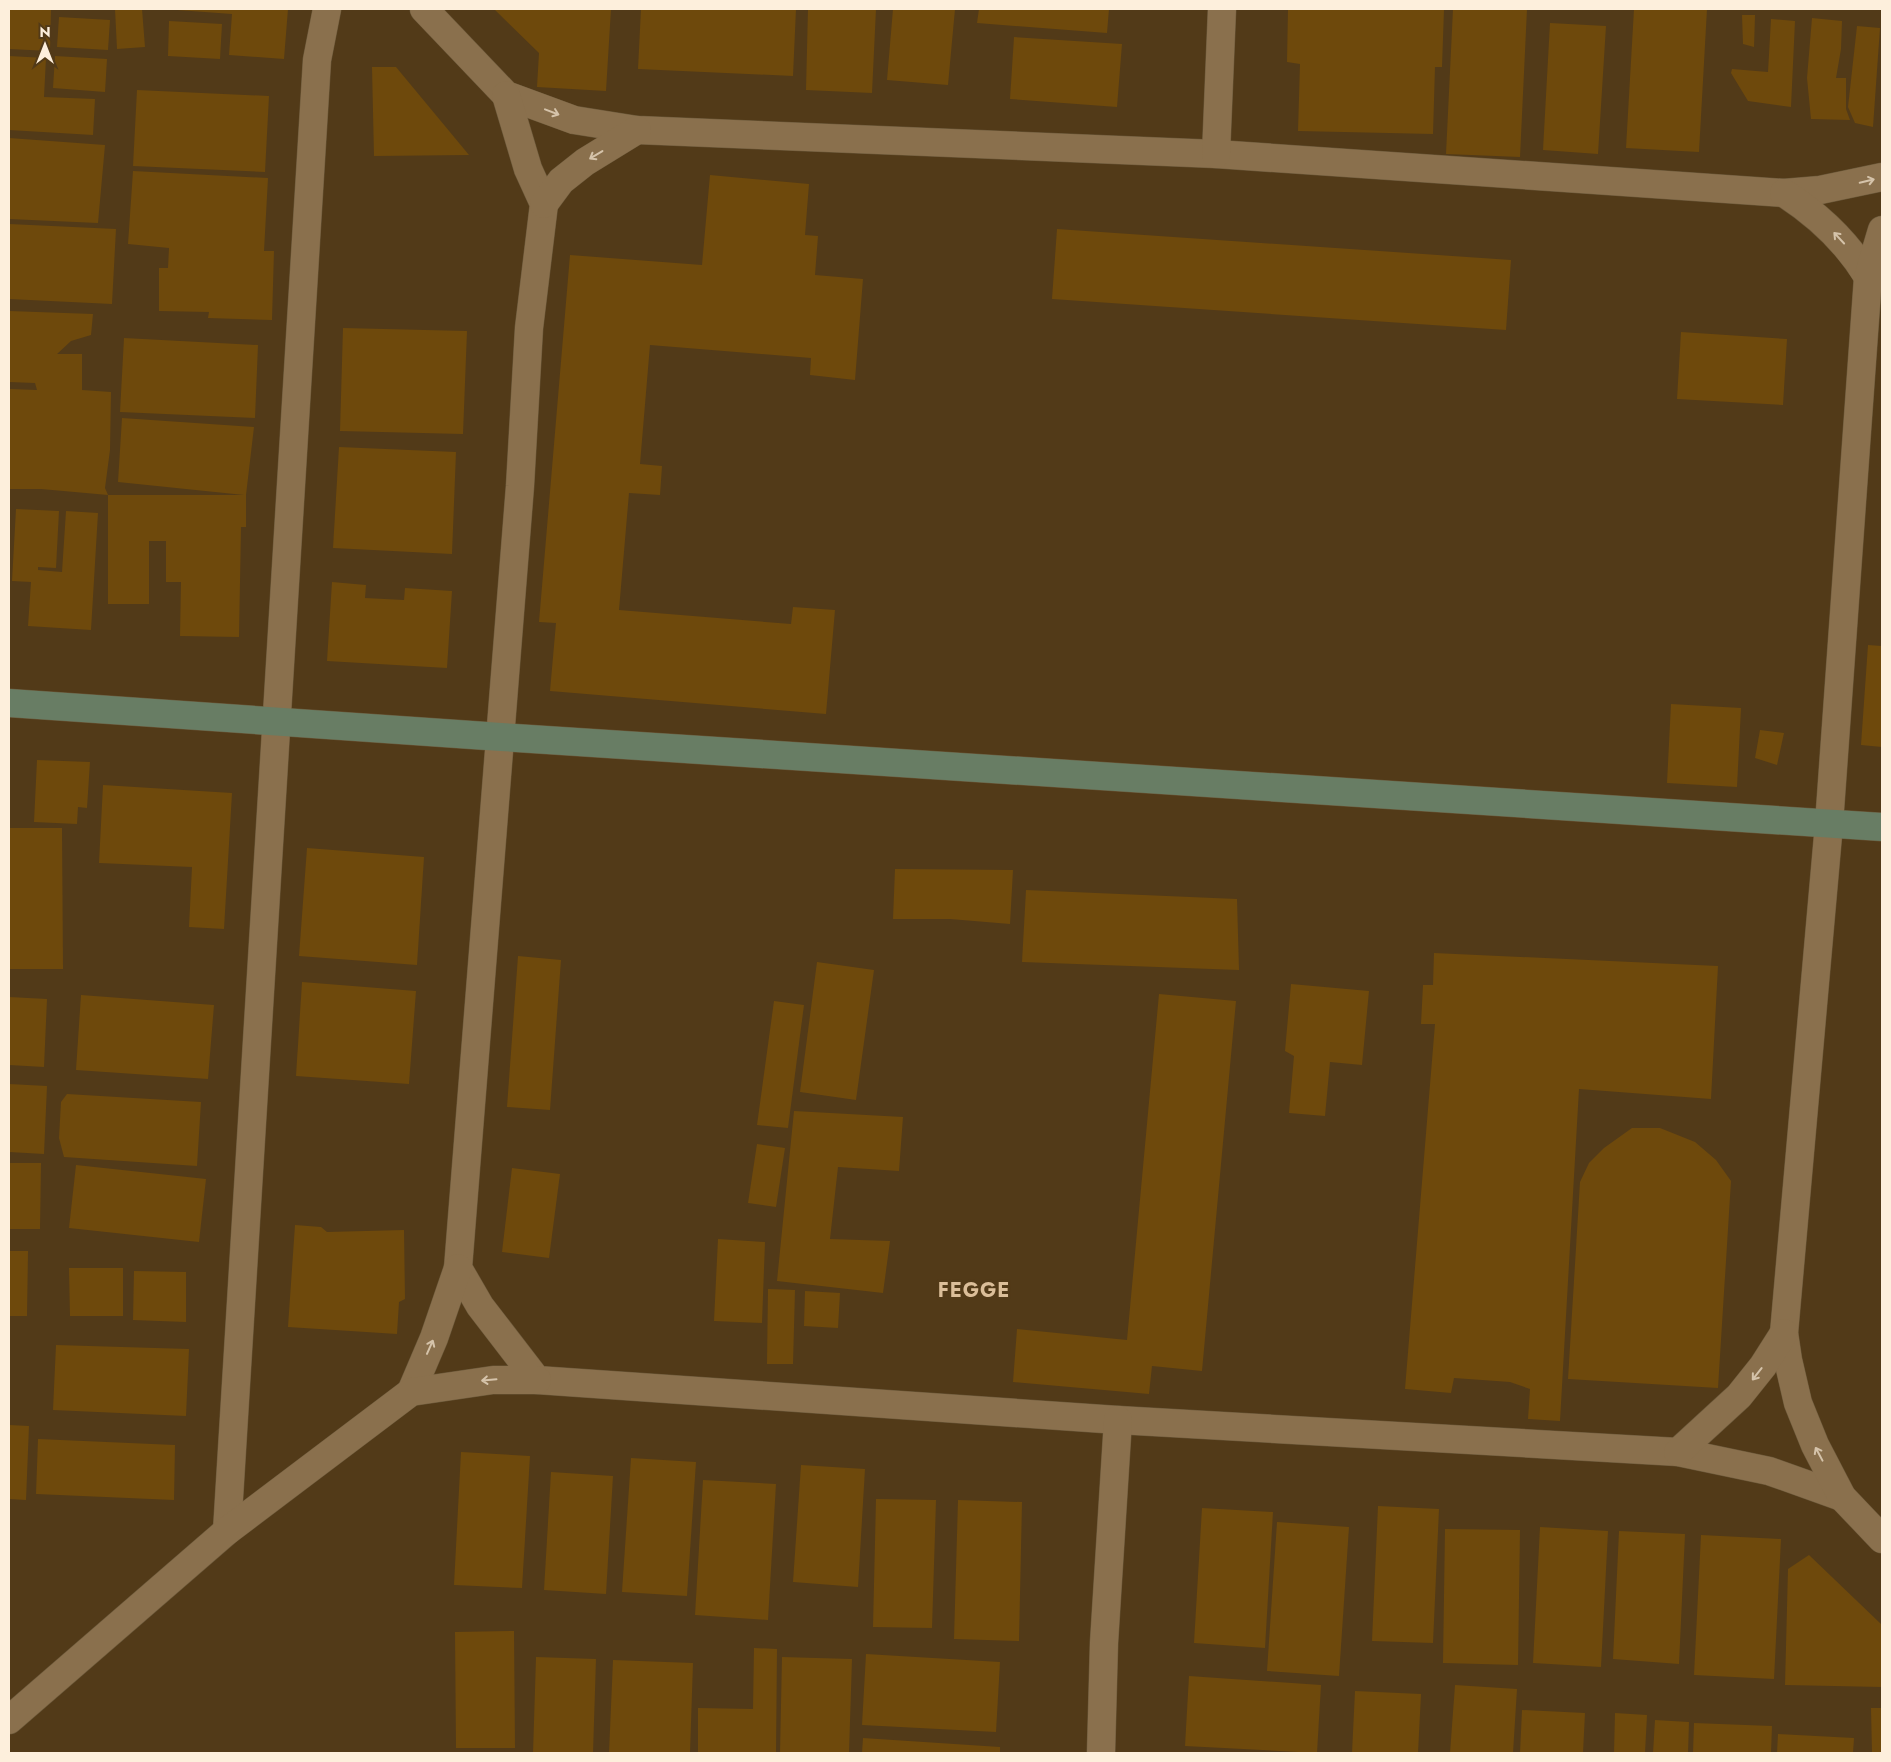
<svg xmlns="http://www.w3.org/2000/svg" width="1891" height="1762" viewBox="0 0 1891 1762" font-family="Jost,sans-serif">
<rect width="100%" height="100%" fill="#523a18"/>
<g fill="#6e490c">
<polygon points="9,9 51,9 50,51 9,49"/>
<polygon points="115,9 142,9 145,47 117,49"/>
<polygon points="177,9 288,9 284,59 229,55 232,14 177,10"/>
<polygon points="494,9 611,9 606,91 537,87 539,53"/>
<polygon points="641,9 796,9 793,76 638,69"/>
<polygon points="808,9 876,9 872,93 806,90"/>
<polygon points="893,9 955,9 948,85 887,80"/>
<polygon points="979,9 1109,9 1107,33 977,23"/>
<polygon points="1288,9 1444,9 1442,67 1435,67 1433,134 1298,131 1300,64 1287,62"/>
<polygon points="1453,9 1527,9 1520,157 1446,154"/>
<polygon points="1634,9 1707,9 1699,152 1626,148"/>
<polygon points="1742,15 1755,15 1754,47 1743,44"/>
<polygon points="59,17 110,20 108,50 57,47"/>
<polygon points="1812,18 1842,21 1841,49 1836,78 1846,78 1846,109 1850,120 1811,119 1807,78"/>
<polygon points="1771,19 1795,21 1791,107 1748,101 1731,73 1732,69 1768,72"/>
<polygon points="169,21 222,24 220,59 168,56"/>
<polygon points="1550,23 1606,26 1598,154 1543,150"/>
<polygon points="1857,26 1880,28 1873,127 1855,123 1848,107"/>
<polygon points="1014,37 1122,44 1117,107 1010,99"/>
<polygon points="9,56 46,58 44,97 95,99 93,135 9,130"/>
<polygon points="55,56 107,59 105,92 53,88"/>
<polygon points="372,67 396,67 469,155 374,156"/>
<polygon points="137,90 269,96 265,172 133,166"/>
<polygon points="9,138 105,145 98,223 9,219"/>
<polygon points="133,171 268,178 264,251 274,251 272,320 208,318 209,312 159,311 159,268 168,268 169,248 128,244"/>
<polygon points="710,175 809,184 805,235 818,236 815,275 863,279 855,380 810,375 811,358 650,345 640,464 662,466 660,495 629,493 619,610 791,624 793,607 835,610 826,714 550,691 556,623 539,622 570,255 702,265"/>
<polygon points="9,224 116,229 112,304 9,299"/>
<polygon points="1057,229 1511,260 1506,330 1052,299"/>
<polygon points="9,311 93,314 91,335 71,341 57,354 82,354 82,390 111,392 110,450 105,488 108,495 41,489 9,489 9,389 37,390 35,383 9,382"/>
<polygon points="343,328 467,331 463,434 340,431"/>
<polygon points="1681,332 1787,339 1783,405 1677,399"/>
<polygon points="124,338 258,345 255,418 120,412"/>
<polygon points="122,418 254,427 246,495 246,527 241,527 239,637 180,636 181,582 166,582 166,541 149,541 149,604 108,604 108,495 244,495 118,482"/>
<polygon points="339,447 456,452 452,554 333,548"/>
<polygon points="16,509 59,511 56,568 38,567 38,570 62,572 66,511 98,513 91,630 28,626 31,582 12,581"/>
<polygon points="332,582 366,585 365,598 404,600 405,588 452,591 447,668 327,661"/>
<polygon points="1868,645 1882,646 1882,747 1861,745"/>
<polygon points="1671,704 1741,708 1737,787 1667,783"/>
<polygon points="1760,730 1784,733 1777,765 1755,758"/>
<polygon points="37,760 90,762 87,808 78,807 77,824 34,822"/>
<polygon points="103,785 232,793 224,929 189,927 192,867 99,863"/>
<polygon points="9,828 62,828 63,969 9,969"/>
<polygon points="307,848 424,857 417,965 299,956"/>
<polygon points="895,869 1013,870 1010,924 950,919 893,919"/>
<polygon points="1026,890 1237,899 1239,970 1022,962"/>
<polygon points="1434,953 1718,966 1711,1099 1579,1089 1560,1421 1528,1419 1530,1389 1510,1382 1454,1378 1451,1393 1405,1389 1435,1024 1421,1024 1423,985 1433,985"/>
<polygon points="518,956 561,960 550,1110 507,1107"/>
<polygon points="817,962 874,970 856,1100 800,1092"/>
<polygon points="302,982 416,991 409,1084 296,1076"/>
<polygon points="1291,984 1369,991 1362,1065 1330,1062 1325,1116 1289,1113 1294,1056 1285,1051"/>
<polygon points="1159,994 1236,1001 1202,1371 1152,1366 1149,1394 1013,1382 1017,1329 1127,1340"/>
<polygon points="81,995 214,1005 208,1079 76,1070"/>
<polygon points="9,997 47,999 44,1067 9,1065"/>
<polygon points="774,1001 804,1005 788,1128 757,1125"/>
<polygon points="9,1084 47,1086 44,1154 9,1152"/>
<polygon points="67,1094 201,1102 197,1166 64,1157 59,1138 61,1102"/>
<polygon points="794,1111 903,1117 899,1171 838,1167 830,1239 890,1241 883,1293 777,1281"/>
<polygon points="1632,1128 1660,1128 1695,1142 1716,1160 1731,1181 1718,1388 1568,1379 1580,1182 1589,1163 1604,1148"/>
<polygon points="757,1144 785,1148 776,1207 748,1203"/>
<polygon points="9,1163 41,1163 40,1229 9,1229"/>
<polygon points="76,1165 206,1179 199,1242 69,1228"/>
<polygon points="512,1168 560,1174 549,1258 502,1252"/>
<polygon points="295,1225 321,1227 327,1232 404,1230 405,1299 399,1302 397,1334 288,1327"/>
<polygon points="718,1239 765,1242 762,1323 714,1321"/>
<polygon points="9,1251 28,1251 27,1316 9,1316"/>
<polygon points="69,1268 123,1268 123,1316 70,1316"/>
<polygon points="134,1271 186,1272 186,1322 133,1320"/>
<polygon points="768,1289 795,1290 793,1364 767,1364"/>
<polygon points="805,1291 840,1293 838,1328 804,1326"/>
<polygon points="56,1345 189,1349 186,1416 53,1410"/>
<polygon points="9,1425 29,1426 26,1500 9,1499"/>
<polygon points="38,1439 175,1445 174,1500 36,1494"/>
<polygon points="461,1452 530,1456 522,1588 454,1585"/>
<polygon points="631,1458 696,1462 687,1596 622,1592"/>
<polygon points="801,1465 865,1469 858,1587 793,1582"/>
<polygon points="551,1472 613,1476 606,1594 544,1590"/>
<polygon points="703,1480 776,1484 768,1620 695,1615"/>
<polygon points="876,1499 936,1500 932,1628 873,1627"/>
<polygon points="958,1500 1022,1502 1019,1641 954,1639"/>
<polygon points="1378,1506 1439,1509 1433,1643 1372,1641"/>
<polygon points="1202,1508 1273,1512 1265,1648 1194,1643"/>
<polygon points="1277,1522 1349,1527 1339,1676 1267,1671"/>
<polygon points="1540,1527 1608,1531 1601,1667 1533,1663"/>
<polygon points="1445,1529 1520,1530 1518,1665 1443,1663"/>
<polygon points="1619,1531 1685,1534 1679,1664 1613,1659"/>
<polygon points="1701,1535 1781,1539 1774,1679 1694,1675"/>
<polygon points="1809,1555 1882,1625 1882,1687 1785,1685 1788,1569"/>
<polygon points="514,1631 515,1748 456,1748 455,1632"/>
<polygon points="754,1648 777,1649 776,1753 698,1753 698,1708 753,1709"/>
<polygon points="866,1654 1000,1662 996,1732 862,1725"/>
<polygon points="536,1657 596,1659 593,1753 533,1753"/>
<polygon points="782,1657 852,1659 849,1753 780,1753"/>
<polygon points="613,1660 693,1663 690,1753 609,1753"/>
<polygon points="1189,1676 1321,1685 1317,1753 1185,1746"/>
<polygon points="1455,1685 1517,1689 1513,1753 1450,1753"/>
<polygon points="1355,1691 1421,1694 1418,1753 1352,1753"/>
<polygon points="1871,1708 1882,1708 1882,1753 1872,1753"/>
<polygon points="1522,1710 1585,1713 1583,1753 1520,1753"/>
<polygon points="1615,1713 1647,1715 1645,1753 1614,1753"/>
<polygon points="1655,1720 1689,1722 1688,1753 1653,1753"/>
<polygon points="1694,1723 1772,1726 1771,1753 1693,1753"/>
<polygon points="1778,1734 1854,1738 1853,1753 1777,1753"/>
<polygon points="863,1738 1000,1747 1000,1753 862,1753"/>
</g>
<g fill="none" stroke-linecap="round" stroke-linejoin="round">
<defs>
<g id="street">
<polyline points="424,9 506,95 574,120 637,130 1216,154 1784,193 1820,190 1882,177"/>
<polyline points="506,95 528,169 544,204 529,328 520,486 458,1268 480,1306 537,1380 1118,1420 1678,1452 1769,1471 1842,1497"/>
<polyline points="1216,154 1222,9"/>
<path d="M1784,193C1818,215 1847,242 1868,277"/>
<polyline points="544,204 561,181 585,162 637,130"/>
<polyline points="1882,230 1868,277 1829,824 1784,1333 1788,1360 1798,1403 1815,1445 1842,1497 1882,1539"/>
<polyline points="411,1392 434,1338 458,1268"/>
<polyline points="1678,1452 1739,1396 1763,1366 1784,1333"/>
<polyline points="227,1531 317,60 327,9"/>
<polyline points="9,1720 227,1531 411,1392 493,1380 537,1380"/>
<polyline points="1101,1753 1104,1643 1118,1420"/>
</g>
<polyline id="secondary" points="9,703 501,737 1882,827"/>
</defs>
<use href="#street" stroke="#6a5739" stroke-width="29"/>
<use href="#secondary" stroke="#6a5739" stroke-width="29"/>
<use href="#street" stroke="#8a704d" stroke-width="28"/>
<use href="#secondary" stroke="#687d64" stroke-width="28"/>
</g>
<defs><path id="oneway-shaft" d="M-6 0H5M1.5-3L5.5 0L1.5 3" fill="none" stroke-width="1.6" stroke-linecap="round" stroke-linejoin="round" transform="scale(1.25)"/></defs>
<g stroke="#d5c3aa">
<use href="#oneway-shaft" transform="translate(552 112) rotate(21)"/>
<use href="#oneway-shaft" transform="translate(596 155) rotate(149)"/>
<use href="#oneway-shaft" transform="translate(1867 181) rotate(-13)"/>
<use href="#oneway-shaft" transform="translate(1839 238) rotate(-133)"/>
<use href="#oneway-shaft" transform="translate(430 1347) rotate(-66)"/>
<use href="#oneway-shaft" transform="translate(1757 1374) rotate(128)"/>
<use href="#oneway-shaft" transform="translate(489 1380) rotate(175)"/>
<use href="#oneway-shaft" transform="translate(1819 1454) rotate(-118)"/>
</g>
<g text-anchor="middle" stroke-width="5" stroke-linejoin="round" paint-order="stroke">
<g font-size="20" font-weight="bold" letter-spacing="1" fill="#dbbe99" stroke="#523a18">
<text x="974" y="1297">FEGGE</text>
</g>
</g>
<rect width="1891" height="1762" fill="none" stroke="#fdefdc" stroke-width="20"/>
<g transform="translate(45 45)" stroke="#523a18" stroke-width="4" paint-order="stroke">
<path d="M0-4L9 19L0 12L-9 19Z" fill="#fdefdc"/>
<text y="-8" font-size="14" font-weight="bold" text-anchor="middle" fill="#fdefdc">N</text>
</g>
</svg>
